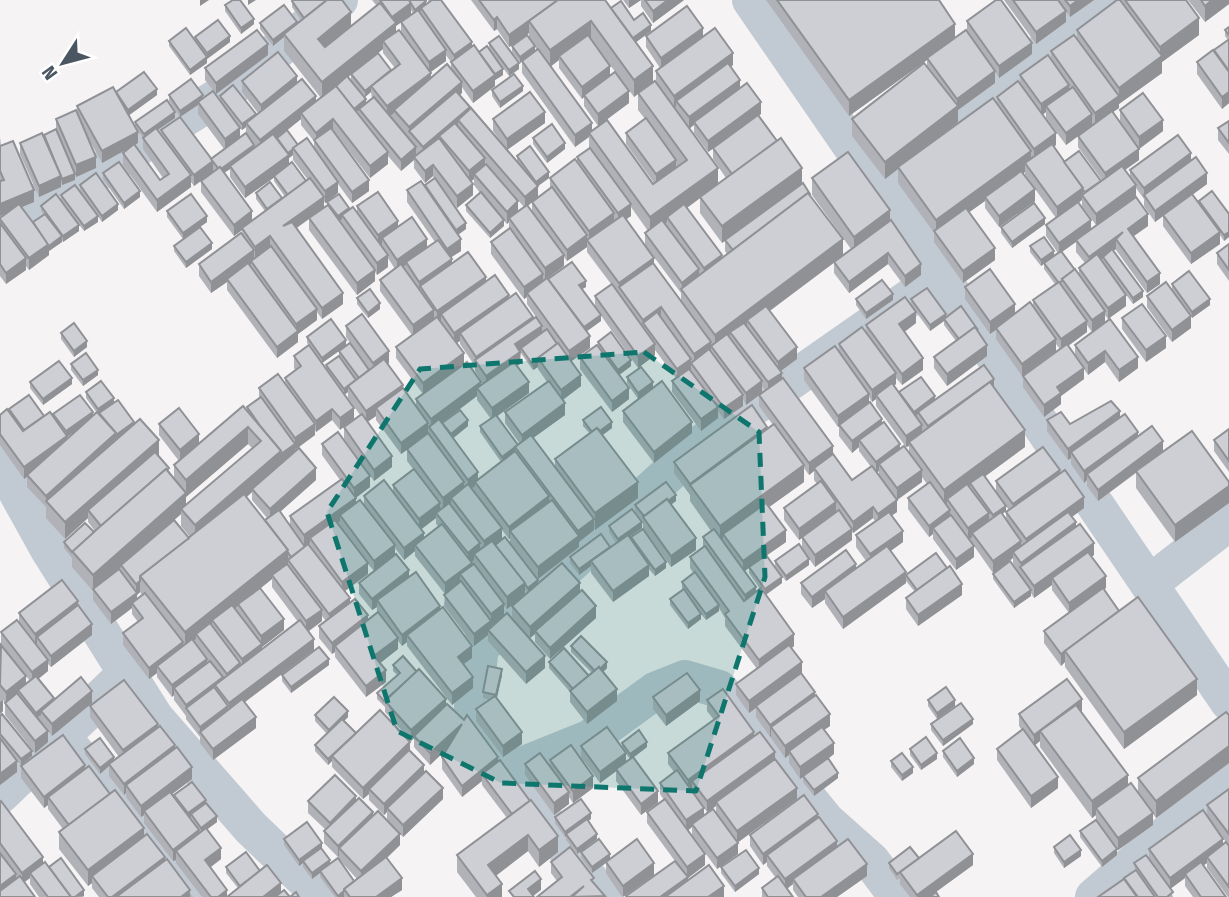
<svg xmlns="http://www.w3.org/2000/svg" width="1229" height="897" viewBox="0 0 1229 897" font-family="'Fira Sans Condensed',sans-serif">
<rect width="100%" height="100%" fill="#f5f3f3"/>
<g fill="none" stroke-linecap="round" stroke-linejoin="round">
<g stroke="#c1cad2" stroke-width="38">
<polyline points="751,0 881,189"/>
<polyline points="1104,0 881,189 1229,702"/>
<polyline points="0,219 78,185 226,92 339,0"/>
<polyline points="0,461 50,551 155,718 251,828 323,897"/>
<polyline points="1149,584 1229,522"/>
<polyline points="61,736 198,897"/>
<polyline points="507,772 589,739 655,691 685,679 719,689 826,821 871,861 898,897"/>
<polyline points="0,795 127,673"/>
<polyline points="603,897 471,725 480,647 702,443 941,276"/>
<polyline points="1094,897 1229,780"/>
</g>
</g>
<g fill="#b0b2b7" fill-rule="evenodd">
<path d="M372,0H426V4L429,2L428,0H441L472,47L503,75L495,80V86L473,103L462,87V93L460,95L470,110L517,162V156L549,178L538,186V197L550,189V178L577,163V157L589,148V137L575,147L522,73V61L537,50L529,38V33L509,47L497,29L494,31L471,0H605L611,8L634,20L651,31L636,42L653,82L656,81V71L660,68L646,47V36L703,37L733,65L731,66L740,88L761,114L759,115L810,196L843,255L851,249L812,195V178L890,221L921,275L905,287L888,264L849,293L834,273V262L769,311L797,359L780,371L782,379L833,455L852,480L871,467L859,451V447L852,453L839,436V427H838L804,380V368L839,352V344L866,332V325L916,323L904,332L923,370L902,385L896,378V384L894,386L899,393L935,400L994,387L1025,447L985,476L996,492V481L1060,473L1084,508L1072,517L1076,527L1094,555L1091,556L1106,588L1104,589L1119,611L1197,695L1124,749L1065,667V662L1061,666L1044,643V631L1069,613L1052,590V585L1034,598L1031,593V596L1014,608L993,579V574L1020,576V574L1013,563V558L993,573L974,546V557L956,570L933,539V534L929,537L908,509V498L927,484L922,477V482L897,500L879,475V471L876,473L897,512L892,515L903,542L890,551L906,583L843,629L825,603V599L812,608L801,594V583L856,568L866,561L856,547V535L875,521L873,518L853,533L852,532V540L815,567L807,556L809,565L786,581L775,567V561L802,548V538L799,540L784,520V508L817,484L814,480V471L809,475L804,468V482L769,507L786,542L767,555L782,583L766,595L794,646L792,648L802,674L815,695L830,726L824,729L834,754L828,759L838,778L814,796L803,782V777L800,779L789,763V755L785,758L771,738V736L770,737L756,717V708L749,713L736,695V684L757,669L725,626V618L719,608V611L706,620L701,614V619L688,629L670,605V599L683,590L682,588V582L694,574L690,568V557L703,548V537L711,531L690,501V495L674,473V462L767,429L773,425L759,406V395L746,405L743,399V406L724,419L718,411V418L701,431L672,392V381L676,378L655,350V355L638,368L595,307V296L611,284L587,252V241V247L567,261L564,257V266L548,278L586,287L582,289L601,321L586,332L590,348L571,361L581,386L563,400L565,415L533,438L555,468V459L590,434L583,426V420L612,428L602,435L638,498L595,530L594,528V530L579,542V547L538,579L510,543V538L509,539L502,530V539L538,584L580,592L596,618L550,659L535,642V634L530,638L512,618V606L528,593L525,590L507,609L504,606V615L491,626V627L545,668L526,684L488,641V635L474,646L444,606L445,594L415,556V551L404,560L395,548V555L409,577L440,609L472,658L464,664L473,688L452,705L407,646V642L402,646L398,641V649L380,663L386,682L366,697L335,657V652L332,654L319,638V626L326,621L322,616V621L309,631L245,702L256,728L213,760L200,743V737L186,719V716L174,700V695L172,697L157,677V673L149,679L123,645V633L138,622L132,614V608L111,624L93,600V591L72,567V558L64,548V542L95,531L88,522V518L65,539L46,518V507L27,487V476L24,479L0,445V415L9,412V409L53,417V414L93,417L97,413L86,398V392L114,403L134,425L159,456L174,478V465L179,461L159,435V424L199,444L247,410V407L259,398V388L285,383V378L295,370L294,368V356L309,345L307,343V337L346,346L322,363L326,368V365L339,356V351L369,370L346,337V326L389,363L387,364L403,389L416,407V399L423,394L396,358V347L412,335L380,291V280L395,269L388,258V267L377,275L375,272V281L357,295L309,230V218L296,228L343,304L322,319L317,312V320L298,334V342L277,358L227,290V282L211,293L199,276V264L242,234V230L234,236L201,192V181L194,186L191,182V187L157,212L123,165V153L131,147L102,163L87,136L96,168L76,177L70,162L75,180L62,185L61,183V187L39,197L20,154V143L44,137V135L56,129V119L77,112V106L116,92L157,95L129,115L135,127V122L175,118L158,130L161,135V130L180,117L169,101V95L220,100V96L256,115L258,113L242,92V81L297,83L316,102L321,98L284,51V37L273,46L260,29V23L297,24L301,20L292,7V1L351,26L377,6ZM411,10L413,13L401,22V33L396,32V26L411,15ZM590,38L634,97L638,93V110L645,119L626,133V144L654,183L653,184L592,131L551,66L559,60V68L582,99L584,97V106L598,126L629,103L610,75ZM383,49V53L395,68L391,71L378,53ZM446,55L451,62V70L431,77V72L446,61ZM351,75V80L365,97L371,92L372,98L366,103L348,77ZM198,105V114L224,149L211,159L180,117ZM301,119V125L314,141V148L298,145L281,135ZM238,125L242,130L246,127V134L240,137ZM694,125V133L708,152L713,149V159L726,178L718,183L689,128ZM137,130L143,138V149L163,178L160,180L134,145L138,143ZM335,133L370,178L388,164V156L401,171L414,160V168L425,183L433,176L434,178L425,185V187L407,190V202L435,242L427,248L398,227L357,206V213L327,202V205L324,208V201L325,203L338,193V184L352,203L369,191ZM293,155V160L308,180L306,181L289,165V158ZM485,162L524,207L518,211L485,165ZM230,169V177L245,198L274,177V181L285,197L282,198L256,193V199L265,211L252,221L224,173ZM474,179V185L480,193L466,205V211L490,238L504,226V221L507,224L509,222V230L491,242V254L524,299L527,297V304L536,317L533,319L509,298L486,282L452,263L451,257L461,251L458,235L466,229L445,192L457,208L473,195L471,181ZM700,198V213L722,243L725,241V251L727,254L722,259L687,208ZM532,202V212L528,206ZM631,207L648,231L645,233V245L681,293V300L654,264L626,219L631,216ZM460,341V344L475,366V371L483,384L481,386L464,364L456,343ZM520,352L533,370L538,367V369L547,382L505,412V423L520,444L518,445L497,416L529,393L517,366L520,364ZM762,386L765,390L761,394ZM348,392V398L360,415L344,427V439L374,481L392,467L367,422L376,416V420L401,454L407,450V461L413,469L393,485V492L364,496V504L356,503V498L370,487L322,444V455L340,480L290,516V526L280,511L316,480L295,452V449L315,435V430L316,432L332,420L340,430L345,394ZM477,396V400L491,419L480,426V432L501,462L478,479L453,438L468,426L442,423ZM869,397L872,402L876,399V406L906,447L909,446V452L900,449L869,403ZM86,423L67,440V437ZM248,444L252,448L186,505V497ZM252,492V500L267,518L265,521L246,498ZM1006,506L1009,510L1006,512V520L1002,514L1006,511ZM181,514V526L190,537L189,538L171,523ZM436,518V524L439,527L424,538L421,529ZM368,564L374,571L359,583V594L372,610L377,607V613L368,620L350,603L344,592L368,574ZM749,568V573L760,589L756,592L745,571ZM272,579V587L298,622L262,650V647L284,630L261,588ZM140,592L142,595L137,599V595Z"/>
<polygon points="623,0 684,0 653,23 641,6 641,0 629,8"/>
<path d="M766,0H939L955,38L967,32V21L1032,54L999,78L995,72V83L958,110V122L940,136L997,103V97L1020,84V75L1051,60V51L1077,38V30L1117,0H1186L1199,35L1162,62V73L1119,104V103V108L1112,112L1139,160L1125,170L1130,178V170L1191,160L1207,184L1192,195L1199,204V201L1229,214V237L1224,241L1220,235V244L1191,264L1163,226V216L1155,222L1144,206V199L1136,188V196L1096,225L1082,206V200L1078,203L1091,230L1148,226L1134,236L1160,284L1147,293L1116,250V249L1113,251L1143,297L1133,304L1105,266L1126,306L1108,319L1105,315V322L1092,332L1087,325V332L1068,346L1075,355V345L1110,319L1138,368L1119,382L1105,362L1088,375L1084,369V379L1061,396V404L1044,417L1023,387V376L1060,349L1056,344V351L1022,376L996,339V330L990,334L965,299V287L1015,314L1033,306V300L1055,284L1044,269V264L1041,266L1030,252V246L1054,256L1058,253L1046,236V225L1056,218L1025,175V172L1023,173L1035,201L999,227L985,208V201L969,212L995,260L963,283L934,242V233L898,183V169L885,179L852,136V119L927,66V60L849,116ZM1046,112V118L1066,145L1078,136V147L1102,180L1101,181L1064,162L1053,147L1056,145L1042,115ZM1076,242V252L1085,263L1079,268V274L1062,252Z"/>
<polygon points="1004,0 1094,0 1070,17 1066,12 1066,22 1036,44"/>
<polygon points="1188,0 1229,0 1229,4 1205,22"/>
<polygon points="225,5 254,24 241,34 225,11"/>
<polygon points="1229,27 1229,41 1225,36 1225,30"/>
<polygon points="195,37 230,42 207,59 207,63 190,75 169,46 169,41 195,41"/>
<polygon points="1229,41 1229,103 1222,109 1197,74 1197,62 1214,52 1214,50"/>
<polygon points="489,43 519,69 509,76 489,49"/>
<polygon points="512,46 535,52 520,63 512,52"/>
<polygon points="268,55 216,94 205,80 205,68"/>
<polygon points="492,90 523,91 500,108 492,96"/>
<polygon points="1120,110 1163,131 1139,149 1120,121"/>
<polygon points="493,119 545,123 507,150 493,131"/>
<polygon points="1229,121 1229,154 1218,140 1218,128"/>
<polygon points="0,137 1,146 34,202 22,207 33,222 44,215 41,211 41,206 79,231 63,242 62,240 62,242 49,251 49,250 49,255 29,270 26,266 26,270 6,284 0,276 0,218 6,213 0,216"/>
<polygon points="533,138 565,149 547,163 533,144"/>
<polygon points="103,173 140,197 124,209 103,179"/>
<polygon points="80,185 118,210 102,222 80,191"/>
<polygon points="61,195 98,222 84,231 61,201"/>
<polygon points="167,211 207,222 200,227 212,249 186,268 174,251 174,246 183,239 167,217"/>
<polygon points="1045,224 1012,248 1001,233 1001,227"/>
<polygon points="1229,244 1229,281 1217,264 1217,253"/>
<polygon points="1172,284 1210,305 1192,318 1191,316 1191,328 1172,342 1147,307 1147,296 1172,290"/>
<polygon points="357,298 380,309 368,318 357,304"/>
<polygon points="856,299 893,300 866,319 856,305"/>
<polygon points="911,299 946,317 978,331 987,356 947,386 934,368 934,357 956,341 944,325 944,321 930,331 911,305"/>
<polygon points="1122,318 1166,348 1146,362 1122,329"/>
<polygon points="61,333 87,347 74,357 61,339"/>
<polygon points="598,342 631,366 619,375 629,399 612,412 580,369 580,357 598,345"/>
<polygon points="71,364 98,375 83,386 71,370"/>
<polygon points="627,377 653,388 638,399 627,383"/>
<polygon points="30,382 72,384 43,405 30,388"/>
<polygon points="623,411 692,433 654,463 623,422"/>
<polygon points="1047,420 1138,436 1163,452 1229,482 1229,503 1175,542 1136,488 1136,473 1098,501 1087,486 1087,480 1084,483 1071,464 1071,458 1068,460 1047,431"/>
<polygon points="1229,429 1229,472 1214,451 1214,440"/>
<polygon points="676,501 671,504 696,550 671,567 643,528 643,521 635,511 635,505"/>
<polygon points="609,526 642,528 629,537 631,540 631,537 666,568 655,576 649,569 649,576 613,602 591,573 591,566 579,575 570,563 570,557 610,548 616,543 609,532"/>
<polygon points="906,575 962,595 918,626 906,609 906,598 915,592 906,581"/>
<polygon points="78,606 92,635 51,667 48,664 48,671 38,679 54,700 92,703 52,736 48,731 48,742 35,753 5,715 5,703 3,700 3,711 0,714 0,646 26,684 30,681 1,644 1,632 19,622 19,613"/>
<polygon points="571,646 607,668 603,672 617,701 587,724 570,702 570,692 549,668 549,662 589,676 592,673 571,652"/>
<polygon points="329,665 291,693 282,681 282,675"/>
<polygon points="393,665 446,705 498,762 558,852 539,867 528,851 496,875 502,897 476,897 457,872 457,855 507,818 482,785 482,781 462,797 442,769 442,757 447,749 430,765 414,747 414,738 411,741 385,712 385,707 377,699 377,693 397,675 393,671"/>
<polygon points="502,675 497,698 522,744 503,757 476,721 476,709 490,700 483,698 483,692"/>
<polygon points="653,697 700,701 666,726 653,709"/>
<path d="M707,700L754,737L775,759L797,799L737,843L738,854L717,869L692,835V827L688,830L705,865L688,878V881L724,897H626L675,861L647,823V812L664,800L660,794V783L674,772L668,764V753L714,720L707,711ZM716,806V813L704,816V808L707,812Z"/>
<polygon points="928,700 955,706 937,719 928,706"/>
<polygon points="90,706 158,727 175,749 192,779 172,794 174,798 174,795 206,803 217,822 207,829 221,859 211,867 227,897 238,888 226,873 226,867 260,871 281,892 290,897 202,897 176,863 176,860 173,861 144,823 144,815 141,817 126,797 126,793 124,795 109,776 109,766 100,774 85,754 85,749 114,760 119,757 90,717"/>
<polygon points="1081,711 1128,785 1138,793 1138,778 1229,715 1229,763 1156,818 1153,814 1153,825 1118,850 1096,820 1096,815 1092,818 1040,747 1040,741 1035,745 1058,788 1031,808 997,760 997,749 1022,730 1019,726 1019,714"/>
<polygon points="315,715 348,717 344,721 356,733 410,750 443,799 403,837 387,820 387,812 384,815 369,800 369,794 363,799 332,767 332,761 328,765 315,751 315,745 327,734 315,721"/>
<polygon points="0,716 32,756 21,765 17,761 17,772 0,785"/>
<polygon points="931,724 973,724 943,746 931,730"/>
<path d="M622,743L647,747L634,757L658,791L641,815L616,781V771L600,783L581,757V746L622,747ZM626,754L630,759L626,762Z"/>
<polygon points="910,749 937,759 921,770 910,755"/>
<polygon points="943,751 974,764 957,777 943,757"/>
<polygon points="550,760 593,788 573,803 569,797 569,804 554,815 525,775 525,764 550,767"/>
<polygon points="891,761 913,773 902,781 891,767"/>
<polygon points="21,766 85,769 144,837 165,860 193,897 99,897 92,888 92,883 88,886 59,849 59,832 63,829 48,809 48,805 44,808 21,778"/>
<path d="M1229,789V897H1228L1207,868V863L1203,865L1226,897H1193L1185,886V878L1170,889L1173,897H1098L1135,870L1134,863L1149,859V849L1207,817V805ZM1215,827L1226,842L1223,844Z"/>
<polygon points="308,801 356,801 373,815 400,845 387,858 402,890 391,897 335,897 320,877 320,873 312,879 303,867 303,863 299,866 284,845 284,839 322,849 330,863 354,881 357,879 339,859 339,856 338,857 324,843 324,831 326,830 308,813"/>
<polygon points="0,802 43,864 84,896 83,897 39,897 30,884 30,878 0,897"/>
<polygon points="555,817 591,819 588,820 597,839 577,854 566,840 566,836 565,837 555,823"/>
<polygon points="818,818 837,847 867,876 837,897 798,897 793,890 793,884 787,889 793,897 762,897 762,888 776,878 767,866 767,862 763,865 750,846 750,835"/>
<polygon points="1080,831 1117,855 1102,867 1080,837"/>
<polygon points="1054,847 1081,856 1064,868 1054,853"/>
<polygon points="581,852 610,859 654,875 622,897 606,873 606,863 592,873 581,858"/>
<polygon points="919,858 973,865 929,897 910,897 900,884 900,878 897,880 889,868 889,863"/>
<polygon points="551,862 594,878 557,881 551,873"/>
<polygon points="721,867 759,874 735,892 721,873"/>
</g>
<g fill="#909195">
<polygon points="200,0 209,0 200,6"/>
<polygon points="248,0 256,0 248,5"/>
<polygon points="629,0 641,0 629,8"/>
<polygon points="668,0 684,0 653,23 653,11"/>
<polygon points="1078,0 1094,0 1070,17 1070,6"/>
<polygon points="1212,0 1229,0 1229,4 1205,22 1205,6"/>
<polygon points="426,1 426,7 421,8 421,11 415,15 415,10"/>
<polygon points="411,3 411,15 396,26 396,39 383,41 383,49 322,98 322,82 392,25 392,17"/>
<polygon points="1066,11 1066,22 1036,44 1036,32"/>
<polygon points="351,12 351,28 318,55 318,39"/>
<polygon points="497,17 497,29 494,31 494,20"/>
<polygon points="1199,18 1199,35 1162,62 1162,73 1119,104 1119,88 1160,58 1160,47"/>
<polygon points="254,19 254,24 241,34 241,28"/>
<polygon points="529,21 529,33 509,47 509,35"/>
<polygon points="591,21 591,38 561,59 559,56 559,60 550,67 550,50"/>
<polygon points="297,22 297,28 284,34 284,37 273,46 273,40"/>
<polygon points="955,24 955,40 927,58 927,60 849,116 849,100"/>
<polygon points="651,25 651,31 631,46 631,40"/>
<polygon points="703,28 703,39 661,69 661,58"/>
<polygon points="230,36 230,42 207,59 207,63 190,75 190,70 207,57 207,53"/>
<polygon points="472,42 472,53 454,66 454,55"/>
<polygon points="1032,43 1032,54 999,78 999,66"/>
<polygon points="268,44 268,55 216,94 216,83"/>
<polygon points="535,46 535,52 520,63 520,57"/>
<polygon points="446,50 446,61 429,73 429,62"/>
<polygon points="733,53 733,65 679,104 676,101 676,106 674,108 674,96"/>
<polygon points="519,63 519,69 509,76 509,70"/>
<polygon points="610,66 610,78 584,95 584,97 582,99 582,87"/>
<polygon points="653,66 653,83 634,97 634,80"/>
<polygon points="503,69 503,75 495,80 495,86 473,103 473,91"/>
<polygon points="391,70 391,76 371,86 371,92 365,97 365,91"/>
<polygon points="995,71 995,83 958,110 958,122 899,168 898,167 898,169 885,179 885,162 957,106 957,99"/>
<polygon points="431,73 431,85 394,110 394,113 387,118 387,106"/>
<polygon points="297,76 297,88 261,117 261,105"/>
<polygon points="740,80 740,91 694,122 694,125 689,129 689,117"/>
<polygon points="462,82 462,93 412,136 409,131 409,139 409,127"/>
<polygon points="1069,85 1069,96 1046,106 1046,112 1041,116 1041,104"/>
<polygon points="523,86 523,91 500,108 500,102"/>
<polygon points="157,89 157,95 128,116 128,110"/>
<polygon points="629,91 629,103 598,126 598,114"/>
<polygon points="1229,92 1229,103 1222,109 1222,97"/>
<polygon points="203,95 203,101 198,102 198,105 180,117 180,111"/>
<polygon points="316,96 316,107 301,113 301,119 260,152 260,140"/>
<polygon points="1119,96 1119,108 1095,125 1095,113"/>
<polygon points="366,99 366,104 353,115 353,109"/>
<polygon points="761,102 761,114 708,152 708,141"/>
<polygon points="470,107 470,118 458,120 458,128 439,136 439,144 423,159 423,147"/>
<polygon points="175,112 175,118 144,139 144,134"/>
<polygon points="545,112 545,123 507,150 507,139"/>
<polygon points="256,114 256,119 246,123 246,127 242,130 242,124"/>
<polygon points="1092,114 1092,126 1066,145 1066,133"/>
<polygon points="333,119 333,131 316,144 316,133"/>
<polygon points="1163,120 1163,131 1139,149 1139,137"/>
<polygon points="592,123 592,134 589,133 589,137 575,147 575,135"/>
<polygon points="240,128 240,139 225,150 225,139"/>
<polygon points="138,132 138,143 102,163 102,151"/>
<polygon points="1056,133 1056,145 1034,161 1034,149"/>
<polygon points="565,143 565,149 547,163 547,157"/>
<polygon points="254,145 254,151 230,166 230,169 219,176 219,170"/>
<polygon points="416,147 416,158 414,157 414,160 401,171 401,160"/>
<polygon points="293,149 293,155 289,158 289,167 245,198 245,187"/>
<polygon points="1139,149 1139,160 1105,184 1105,173"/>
<polygon points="1031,151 1031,167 1025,163 1025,172 987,199 985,197 985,201 937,235 936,234 936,220"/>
<polygon points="388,152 388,164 370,178 370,166"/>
<polygon points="1191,153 1191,165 1144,195 1144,188"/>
<polygon points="96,157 96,168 76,177 76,165"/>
<polygon points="485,158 485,169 474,174 474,179 469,183 469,171"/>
<polygon points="676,160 676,171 656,186 656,174"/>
<polygon points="213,161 213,172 194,186 194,175"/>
<polygon points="433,165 433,176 425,183 425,171"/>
<polygon points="718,168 718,185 670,220 667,217 667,222 650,234 650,217"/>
<polygon points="802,168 802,185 722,243 722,226"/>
<polygon points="549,172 549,178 538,186 538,197 525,208 525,197 536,187 536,182"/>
<polygon points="1207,173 1207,184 1155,222 1155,211"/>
<polygon points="75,174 75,180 62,185 62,179"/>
<polygon points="191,175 191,187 157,212 157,200"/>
<polygon points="61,176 61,187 39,197 39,186"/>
<polygon points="369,180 369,191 352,203 352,192"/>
<polygon points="338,182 338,193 325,203 325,191"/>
<polygon points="473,184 473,195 457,208 457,196"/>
<polygon points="1136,185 1136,196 1096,225 1096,214"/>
<polygon points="1083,188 1083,197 1082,195 1082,200 1057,218 1057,207"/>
<polygon points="1035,189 1035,201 999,227 999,216"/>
<polygon points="34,190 34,202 0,216 0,204"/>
<polygon points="140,191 140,197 124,209 124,203"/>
<polygon points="324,197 324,208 283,238 283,226"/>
<polygon points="518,201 518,213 509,218 509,222 507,224 507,212"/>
<polygon points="118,204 118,210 102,222 102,216"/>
<polygon points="631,204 631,216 618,225 618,213"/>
<polygon points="349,208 349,214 342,215 342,219 338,222 338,216"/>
<polygon points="890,210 890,227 854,253 854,237"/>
<polygon points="252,211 252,223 234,236 234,225"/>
<polygon points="614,213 614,225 589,243 589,231"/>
<polygon points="1148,214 1148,226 1128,240 1128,229"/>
<polygon points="98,216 98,222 84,231 84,226"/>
<polygon points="207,216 207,222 183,239 183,233"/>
<polygon points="1045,218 1045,224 1012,248 1012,242"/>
<polygon points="504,220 504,226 490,238 490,233"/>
<polygon points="1091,220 1091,231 1059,254 1059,243"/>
<polygon points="398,221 398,233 382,238 382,244 378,247 378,235"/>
<polygon points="466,223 466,229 456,236 456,230"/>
<polygon points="79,225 79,231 63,242 63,236"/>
<polygon points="1123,232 1116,239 1116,249 1089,269 1089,257"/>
<polygon points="1220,232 1220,244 1191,264 1191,253"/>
<polygon points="1229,232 1229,237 1224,241 1224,235"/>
<polygon points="587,235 587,247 567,261 567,250"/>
<polygon points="62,236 62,242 49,251 49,246"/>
<polygon points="270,236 270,247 255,258 255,247"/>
<polygon points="427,239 427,250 406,262 406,265 397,271 397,260"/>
<polygon points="461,239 461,251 447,260 447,249"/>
<polygon points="843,239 843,256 751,325 747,320 747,328 730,332 730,340 715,352 715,335"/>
<polygon points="212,243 212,249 186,268 186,262"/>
<polygon points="49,244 49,255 29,270 29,258"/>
<polygon points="995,248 995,260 963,283 963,271"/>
<polygon points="254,250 254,262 251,261 251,264 228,281 227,279 227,282 211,293 211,282"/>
<polygon points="1054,251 1054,256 1041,266 1041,260"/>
<polygon points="888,253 888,264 849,293 849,282"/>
<polygon points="388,255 388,267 377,275 377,263"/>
<polygon points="564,255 564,266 545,280 545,268"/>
<polygon points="722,255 722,267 704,279 704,268"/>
<polygon points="26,258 26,270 6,284 6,273"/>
<polygon points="654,258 654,269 619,287 619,295 619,283"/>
<polygon points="452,259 452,271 420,286 419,293 419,282"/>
<polygon points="921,264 921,275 905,287 905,276"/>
<polygon points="699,269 699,281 682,291 682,283"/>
<polygon points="375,270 375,281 357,295 357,283"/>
<polygon points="1160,273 1160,284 1147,293 1147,282"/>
<polygon points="543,274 543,285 527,293 527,297 524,299 524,287"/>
<polygon points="486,277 486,288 441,314 441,320 437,322 437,311"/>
<polygon points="586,281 586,287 579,291 579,285"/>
<polygon points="1143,291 1143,297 1133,304 1133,298"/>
<polygon points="343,293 343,304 322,319 322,308"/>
<polygon points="893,294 893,300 866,319 866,313"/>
<polygon points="509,295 509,306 460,333 460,341 454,345 454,333"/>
<polygon points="1126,295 1126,306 1108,319 1108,308"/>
<polygon points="1210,299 1210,305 1192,318 1192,312"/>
<polygon points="380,303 380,309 368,318 368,313"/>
<polygon points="1015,304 1015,316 990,334 990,322"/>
<polygon points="661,307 661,319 643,323 643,332 643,320"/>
<polygon points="317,309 317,320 298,334 298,342 277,358 277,347 296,332 296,324"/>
<polygon points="434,310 434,321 413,336 413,325"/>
<polygon points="1105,311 1105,322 1092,332 1092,320"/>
<polygon points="916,312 916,323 899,336 899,324"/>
<polygon points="946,314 946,320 944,319 944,321 930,331 930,325"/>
<polygon points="601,315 601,321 584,333 584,327"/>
<polygon points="1191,316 1191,328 1172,342 1172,330"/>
<polygon points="533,317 533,328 476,362 476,357"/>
<polygon points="1087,321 1087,332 1061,351 1061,339"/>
<polygon points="542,326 542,337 521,348 520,364 486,387 486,376 515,344"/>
<polygon points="590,336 590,348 569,363 569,351"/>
<polygon points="1166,336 1166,348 1146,362 1146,350"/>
<polygon points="1056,339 1056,351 1022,376 1022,364"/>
<polygon points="346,340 346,346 322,363 322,358"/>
<polygon points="87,341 87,347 74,357 74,351"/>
<polygon points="711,342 711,353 694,365 694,354"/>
<polygon points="655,344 655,355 638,368 638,356"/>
<polygon points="987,345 987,356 947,386 947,374"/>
<polygon points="797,347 797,359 778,373 778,362"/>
<polygon points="389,351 389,363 373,374 373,363"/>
<polygon points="1105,351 1105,362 1088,375 1088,363"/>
<polygon points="464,353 464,365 423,394 423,383"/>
<polygon points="1138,357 1138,368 1119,382 1119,370"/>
<polygon points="923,358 923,370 902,385 902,374"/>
<polygon points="691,359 691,370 677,380 677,369"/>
<polygon points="631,360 631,366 618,376 618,370"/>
<polygon points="538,361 538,367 533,370 533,365"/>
<polygon points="1084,368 1084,379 1061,396 1061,404 1044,417 1044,405 1057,387"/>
<polygon points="98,370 98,375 83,386 83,380"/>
<polygon points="782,373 782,384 768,394 768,382"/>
<polygon points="896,373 896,384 878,397 876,395 876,399 872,402 872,390"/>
<polygon points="581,375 581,386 561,401 561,390"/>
<polygon points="72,378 72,384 43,405 43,399"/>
<polygon points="994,379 994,390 928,437 928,426"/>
<polygon points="762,381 762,393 746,405 746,393"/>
<polygon points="481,382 481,393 477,388 477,396 431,430 431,419"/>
<polygon points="529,382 529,393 492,420 492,408"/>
<polygon points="653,382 653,388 638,399 638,393"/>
<polygon points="403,385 403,396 376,408 376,416 366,423 366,411"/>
<polygon points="348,386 348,392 344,395 344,389"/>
<polygon points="629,388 629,399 612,412 612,401"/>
<polygon points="869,394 869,405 838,427 838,416"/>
<polygon points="743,395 743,406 724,419 724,408"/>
<polygon points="935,396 935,402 918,412 918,414 914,418 914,412"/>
<polygon points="114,398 114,404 98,415 98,409"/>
<polygon points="565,403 565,415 522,446 522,435"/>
<polygon points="718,407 718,418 701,431 701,419"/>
<polygon points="354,408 354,419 340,430 340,418"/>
<polygon points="332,409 332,420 316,432 316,421"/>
<polygon points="1120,411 1120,423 1071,452 1071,458 1068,460 1068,449"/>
<polygon points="93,412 93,418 67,437 67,448 24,479 24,467 66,437 66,431"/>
<polygon points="882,419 882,430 859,440 859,447 852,453 852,441"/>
<polygon points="468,420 468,426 451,440 451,434"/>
<polygon points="134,422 134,428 46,501 46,507 46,496 116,433"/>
<polygon points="612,422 612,428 595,441 595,435"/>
<polygon points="692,422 692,433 654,463 654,452"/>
<polygon points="428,423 428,434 401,454 401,443"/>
<polygon points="315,424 315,435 295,450 295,438"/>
<polygon points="922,425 922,436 909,442 909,446 906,447 906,436"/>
<polygon points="248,427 248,444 186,497 186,480"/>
<polygon points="1025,430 1025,447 972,486 970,483 970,487 947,499 947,504 944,506 944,490"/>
<polygon points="1138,432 1138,444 1087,474 1087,480 1084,483 1084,471"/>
<polygon points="199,434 199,445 180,461 180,450"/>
<polygon points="159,440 159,456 88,510 88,518 65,539 65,522"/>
<polygon points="1163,441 1163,452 1098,501 1098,490"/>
<polygon points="295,444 295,455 252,489 252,492 195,542 195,525 281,451"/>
<polygon points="900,444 900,456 879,464 879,471 876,473 876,462"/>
<polygon points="833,446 833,457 814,468 814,471 809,475 809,463"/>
<polygon points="515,447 515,453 502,463 502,457"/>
<polygon points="392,456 392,467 374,481 374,470"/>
<polygon points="804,465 804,482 726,538 723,534 723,540 720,543 720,526"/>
<polygon points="316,468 316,480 270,521 270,509"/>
<polygon points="922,470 922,482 897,500 897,488"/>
<polygon points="1060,470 1060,482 1013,516 1013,504"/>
<polygon points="478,472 478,483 475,482 475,486 468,491 468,480"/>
<polygon points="370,476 370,487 354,499 354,488"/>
<polygon points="464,482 464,493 451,498 451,503 443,509 443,498"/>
<polygon points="638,482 638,498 595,530 595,513"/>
<polygon points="1229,486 1229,503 1175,542 1175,525"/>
<polygon points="186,493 186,509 181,509 181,514 122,566 121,565 121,567 93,591 93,575"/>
<polygon points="676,495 676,501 647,523 645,520"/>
<polygon points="549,496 549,508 510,531 510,538 509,539 509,527"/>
<polygon points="1084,497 1084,508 1026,550 1026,539"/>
<polygon points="356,498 356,509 340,515 340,521 312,541 310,538 310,543 304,547 304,535"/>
<polygon points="897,500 897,512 878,525 878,514"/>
<polygon points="836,502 836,514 799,540 799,529"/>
<polygon points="440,503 440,515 436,513 436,518 419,531 419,519"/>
<polygon points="1006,506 1006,511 993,521 993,515"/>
<polygon points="873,507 873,518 853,533 853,522"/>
<polygon points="950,510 950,522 933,528 933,534 929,537 929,526"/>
<polygon points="989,513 989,525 972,533 972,537 968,540 968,528"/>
<polygon points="594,519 594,530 579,542 579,547 538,579 538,567 578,536 578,531"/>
<polygon points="642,522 642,528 618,545 618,539"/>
<polygon points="1076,522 1076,534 1021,568 1021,563"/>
<polygon points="502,528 502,539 484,553 484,541"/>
<polygon points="852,529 852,540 815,567 815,555"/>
<polygon points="786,530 786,542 743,572 743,561"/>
<polygon points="903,531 903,542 870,566 870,554"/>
<polygon points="424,533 424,545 415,545 415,551 404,560 404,548"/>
<polygon points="696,538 696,550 671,567 671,556"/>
<polygon points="1021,541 1021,552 1013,552 1013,558 993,573 993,561"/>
<polygon points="480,543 480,555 474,554 474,560 468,565 468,553"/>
<polygon points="1094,543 1094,555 1055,583 1052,578 1052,585 1034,598 1034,586"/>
<polygon points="395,545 395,557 374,572 374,561"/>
<polygon points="974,546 974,557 956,570 956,559"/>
<polygon points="610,547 591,561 591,566 579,575 579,569"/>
<polygon points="288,550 288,567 272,575 272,579 215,624 212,620 212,627 196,634 196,639 185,648 185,632"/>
<polygon points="809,559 809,565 786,581 786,576"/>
<polygon points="666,562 666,568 655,576 655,570"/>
<polygon points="368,563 368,574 342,593 342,582"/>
<polygon points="472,563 472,574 460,574 460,583 445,595 445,583"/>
<polygon points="856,564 856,576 825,591 825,599 812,608 812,597"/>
<polygon points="649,565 649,576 613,602 613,591"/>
<polygon points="409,570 409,582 377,600 377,607 372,610 372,599"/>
<polygon points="906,572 906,583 843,629 843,617"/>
<polygon points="1106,576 1106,588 1069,614 1069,603"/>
<polygon points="782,577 782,583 765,595 765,589"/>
<polygon points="538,580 538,586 528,593 528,588"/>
<polygon points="140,581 140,592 137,595 137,604 132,603 132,608 111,624 111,612 136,593 136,584"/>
<polygon points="525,583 525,595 507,609 507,597"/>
<polygon points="580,583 580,594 535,631 535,634 530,638 530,627"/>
<polygon points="962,584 962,595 918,626 918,615"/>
<polygon points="756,587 756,598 745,606 745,595"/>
<polygon points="1031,590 1031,596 1014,608 1014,602"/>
<polygon points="350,598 350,610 329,626 329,614"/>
<polygon points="78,601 78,613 37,637 37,645 35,646 35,634"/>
<polygon points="504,604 504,615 491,626 491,633 488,630 488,635 474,646 474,634 491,621 491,614"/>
<polygon points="719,605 719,611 706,620 706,614"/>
<polygon points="440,606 440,617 407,635 407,642 402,646 402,635"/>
<polygon points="596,606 596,618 550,659 550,648"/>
<polygon points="322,610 322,621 306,633 306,621"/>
<polygon points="701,614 701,619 688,629 688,623"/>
<polygon points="368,615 368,626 335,646 335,652 332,654 332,643"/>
<polygon points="284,619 284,630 262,647 262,656 242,671 242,659 261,645 261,636"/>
<polygon points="92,624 92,635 51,667 51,656"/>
<polygon points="794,634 794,646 759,672 759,660"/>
<polygon points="398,638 398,649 374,668 374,656"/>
<polygon points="314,639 314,650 229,714 229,703"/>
<polygon points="183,642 183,654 157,666 157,673 149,679 149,668"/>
<polygon points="472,646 472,658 458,668 458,657"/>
<polygon points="1065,651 1065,662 1061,666 1061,654"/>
<polygon points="545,656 545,668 526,684 526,672"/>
<polygon points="207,659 207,670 174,688 174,695 172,697 172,685"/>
<polygon points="329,659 329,665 291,693 291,687"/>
<polygon points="48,660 48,671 32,684 32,672"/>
<polygon points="607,662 607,668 597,678 597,672"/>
<polygon points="802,662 802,674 749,713 749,701"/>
<polygon points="240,663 240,674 227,685 227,674"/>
<polygon points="502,669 502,675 496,701 496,695"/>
<polygon points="386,670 386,682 366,697 366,686"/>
<polygon points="26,676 26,687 18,690 18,694 6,704 6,692"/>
<polygon points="223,677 223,688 215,685 215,694 186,708 186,716 186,705"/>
<polygon points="473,677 473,688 452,705 452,693"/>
<polygon points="1197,679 1197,695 1124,749 1124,732"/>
<polygon points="617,689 617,701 587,724 587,712"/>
<polygon points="700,690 700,701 666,726 666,715"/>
<polygon points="92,691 92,703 52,736 52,724"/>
<polygon points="815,692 815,704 771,727 771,736 770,737 770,725"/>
<polygon points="54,698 54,704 41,711 41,715 36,718 36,713"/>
<polygon points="446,699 446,710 414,736 414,738 411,741 411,730"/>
<polygon points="1082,699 1082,711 1040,731 1040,741 1034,746 1034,735"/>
<polygon points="3,700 3,711 0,714 0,702"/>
<polygon points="955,700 955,706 937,719 937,713"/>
<polygon points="228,706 228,717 200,733 200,727"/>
<polygon points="348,711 348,717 329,736 329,730"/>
<polygon points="830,714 830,726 790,754 789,751 789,755 785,758 785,746"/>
<polygon points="256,717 256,728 213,760 213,749"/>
<polygon points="973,719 973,724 943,746 943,740"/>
<polygon points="158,724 158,736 123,762 123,750"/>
<polygon points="462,724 462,735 430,765 430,753"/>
<polygon points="48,731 48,742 35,753 35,741"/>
<polygon points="522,732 522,744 503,757 503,746"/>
<polygon points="754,732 754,744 692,781 692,788 688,791 688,780"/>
<polygon points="356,733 332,756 332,761 328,765 328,759"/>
<polygon points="410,742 410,754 369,789 369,794 363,799 363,788"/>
<polygon points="647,742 647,747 630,760 630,754"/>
<polygon points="834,743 834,754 800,779 800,767"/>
<polygon points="175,745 175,757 126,785 126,793 124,795 124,784"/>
<polygon points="1229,746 1229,763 1156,818 1156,801"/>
<polygon points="32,751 32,756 21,765 21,759"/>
<polygon points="775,752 775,764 716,802 716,806 707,812 707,801"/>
<polygon points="626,753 626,764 600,783 600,772"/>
<polygon points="937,753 937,759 921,770 921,765"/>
<polygon points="114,757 114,763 109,764 109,766 100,774 100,768"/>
<polygon points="498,757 498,769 482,774 482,781 462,797 462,786"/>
<polygon points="974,758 974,764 957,777 957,771"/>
<polygon points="17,761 17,772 0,785 0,774"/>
<polygon points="85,765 85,777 48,797 48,805 44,808 44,797"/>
<polygon points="424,765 424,776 387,808 387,812 384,815 384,804"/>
<polygon points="192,767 192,779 146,814 144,811 144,815 141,817 141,806"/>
<polygon points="913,767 913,773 902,781 902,775"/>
<polygon points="838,773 838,778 814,796 814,790"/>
<polygon points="1128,775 1128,792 1096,808 1096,815 1092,818 1092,801"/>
<polygon points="593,776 593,788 573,803 573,791"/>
<polygon points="1058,777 1058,788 1031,808 1031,796"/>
<polygon points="443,788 443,799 403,837 403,825"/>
<polygon points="797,788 797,799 737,843 737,831"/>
<polygon points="658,791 658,803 641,815 641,804"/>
<polygon points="569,792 569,804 554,815 554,803"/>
<polygon points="356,796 356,808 330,834 330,823"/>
<polygon points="206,800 206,806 191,814 191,817 188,819 188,813"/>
<polygon points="704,808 704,819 692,824 692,827 686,832 686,820"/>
<polygon points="373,812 373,824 339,848 339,856 338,857 338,846"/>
<polygon points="591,813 591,819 565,837 565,832"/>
<polygon points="1153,813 1153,825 1118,850 1118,838"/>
<polygon points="818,814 818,826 767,855 767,862 763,865 763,854"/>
<polygon points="217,816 217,822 201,834 201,828"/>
<polygon points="144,828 144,844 92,876 92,883 88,886 88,870"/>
<polygon points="199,830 199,842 176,851 176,860 173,861 173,850"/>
<polygon points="400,834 400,845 361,882 361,871"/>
<polygon points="597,834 597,839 577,854 577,849"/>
<polygon points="528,835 528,851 488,882 488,865"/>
<polygon points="558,836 558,852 539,867 539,850"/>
<polygon points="1223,839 1223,850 1207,857 1207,863 1187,877 1185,874 1185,878 1170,889 1170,878"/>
<polygon points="837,841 837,852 793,879 793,884 785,890 785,879"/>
<polygon points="322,843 322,849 299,866 299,860"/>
<polygon points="738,843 738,854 717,869 717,858"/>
<polygon points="221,848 221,859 205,871 205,860"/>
<polygon points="1117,849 1117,855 1102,867 1102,861"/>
<polygon points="1081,850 1081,856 1064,868 1064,862"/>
<polygon points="610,854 610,860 592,873 592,867"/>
<polygon points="705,854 705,865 688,878 688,889 676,897 660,897 687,878 687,867"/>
<polygon points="973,854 973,865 929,897 917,897 917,895"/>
<polygon points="43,857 43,869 30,873 30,878 22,884 22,873"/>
<polygon points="165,857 165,869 127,897 112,897"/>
<polygon points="330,860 330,866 320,871 320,873 312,879 312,873"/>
<polygon points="654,863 654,875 623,897 623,886"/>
<polygon points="867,864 867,876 837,897 821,897"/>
<polygon points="759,868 759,874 735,892 735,886"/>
<polygon points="16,874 16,886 0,897 0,886"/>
<polygon points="402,878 402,890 391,897 376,897"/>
<polygon points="541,879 541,890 532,897 528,889"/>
<polygon points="281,883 281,894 278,897 263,897"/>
<polygon points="502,884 502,897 487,897 487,895"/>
<polygon points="724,886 724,897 708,897"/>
<polygon points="84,890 84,896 75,897"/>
<polygon points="190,890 190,897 181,897"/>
<polygon points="227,890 227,897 218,897"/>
<polygon points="344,891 344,897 338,897 338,896"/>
</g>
<g fill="#cdcfd5" stroke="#909195" stroke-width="2">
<polygon points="233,0 240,0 254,19 241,28 225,5"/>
<polygon points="293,0 327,0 304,18 292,1"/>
<polygon points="327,0 342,0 351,12 318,39 325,47 380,3 396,23 322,82 284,34"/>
<polygon points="380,0 409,0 411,3 392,17"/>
<polygon points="409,0 426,0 426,1 415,10"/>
<polygon points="432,0 441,0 472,42 454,55 421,8"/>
<polygon points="479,0 558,0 509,35 497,17 494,20"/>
<polygon points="558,0 605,0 653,66 634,80 591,21 550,50 529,21"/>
<polygon points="645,0 668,0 653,11"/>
<polygon points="777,0 939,0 955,24 849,100"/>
<polygon points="996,0 1001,0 1032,43 999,66 967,21"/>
<polygon points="1013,0 1058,0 1066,11 1036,32"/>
<polygon points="1065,0 1078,0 1070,6"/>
<polygon points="1117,0 1120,0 1162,56 1119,88 1077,30"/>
<polygon points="1125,0 1186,0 1199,18 1160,47"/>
<polygon points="1201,0 1212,0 1205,6"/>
<polygon points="621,1 634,20 643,13 651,25 633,38 611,8"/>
<polygon points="284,5 297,22 273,40 260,23"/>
<polygon points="687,6 703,28 661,58 646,36"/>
<polygon points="418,10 446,50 429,62 401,22"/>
<polygon points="218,20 230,36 207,53 195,37"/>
<polygon points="1229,27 1229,35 1225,30"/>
<polygon points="186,28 207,57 190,70 169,41"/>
<polygon points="715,28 733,53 674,96 656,71"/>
<polygon points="257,30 268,44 216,83 205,68"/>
<polygon points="399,30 431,73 387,106 371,86 400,64 383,41"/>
<polygon points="966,30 995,71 957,99 927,58"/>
<polygon points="527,35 535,46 520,57 512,46"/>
<polygon points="588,35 610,66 582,87 559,56"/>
<polygon points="1074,35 1119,96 1095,113 1051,51"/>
<polygon points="499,36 519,63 509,70 489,43"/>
<polygon points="1228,40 1229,41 1229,71 1214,50"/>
<polygon points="474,45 495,75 473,91 451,62"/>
<polygon points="487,46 503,69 495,74 479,52"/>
<polygon points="538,49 592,123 575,135 522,61"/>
<polygon points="1213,50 1229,72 1229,92 1222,97 1197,62"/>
<polygon points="278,52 297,76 261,105 242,81"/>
<polygon points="378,53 391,70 365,91 351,74"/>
<polygon points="1048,55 1069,85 1041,104 1020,75"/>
<polygon points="728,63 740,80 689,117 676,101"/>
<polygon points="924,63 958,106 885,162 852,119"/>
<polygon points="447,64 462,82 409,127 394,110"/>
<polygon points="144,72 157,89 128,110 116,92"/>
<polygon points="615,72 629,91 598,114 584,95"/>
<polygon points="514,74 523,86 500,102 492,90"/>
<polygon points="347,76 366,99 354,109 336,86"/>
<polygon points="191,79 203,95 180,111 169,95"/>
<polygon points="302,79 316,96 260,140 246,123"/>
<polygon points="655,81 718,168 650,217 589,133 607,120 653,184 687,160 638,93"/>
<polygon points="1018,81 1056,133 1034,149 997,97"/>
<polygon points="747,83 761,102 708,141 694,122"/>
<polygon points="233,85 256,114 242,124 220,96"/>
<polygon points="336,86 388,152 370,166 333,119 316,133 301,113"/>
<polygon points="113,87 138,132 102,151 77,106"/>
<polygon points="1073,87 1092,114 1066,133 1046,106"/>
<polygon points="213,91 240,128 225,139 198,102"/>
<polygon points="456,91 470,107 423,147 409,131"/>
<polygon points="530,92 545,112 507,139 493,119"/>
<polygon points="1143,93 1163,120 1139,137 1120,110"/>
<polygon points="374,97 416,147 401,160 359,109"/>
<polygon points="993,98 1031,151 936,220 898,167"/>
<polygon points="167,100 175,112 144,134 135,122"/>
<polygon points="471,108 538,186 525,197 458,120"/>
<polygon points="76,110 96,157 76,165 56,119"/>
<polygon points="1112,111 1139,149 1105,173 1078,136"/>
<polygon points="758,115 777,141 732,174 713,148"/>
<polygon points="180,117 213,161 194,175 161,130"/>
<polygon points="646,118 676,160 656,174 626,133"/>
<polygon points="1229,121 1229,143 1218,128"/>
<polygon points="455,123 485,158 469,171 439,136"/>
<polygon points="552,124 565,143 547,157 533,138"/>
<polygon points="156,128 191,175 157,200 123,153 134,144 160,180 169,174 143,138"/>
<polygon points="331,128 369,180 352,192 314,140"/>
<polygon points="56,129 75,174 62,179 44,135"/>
<polygon points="287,130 298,145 288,153 277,138"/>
<polygon points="42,133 61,176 39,186 20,143"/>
<polygon points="246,133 254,145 221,169 220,167 218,168 211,159"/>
<polygon points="273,134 289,155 245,187 230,166"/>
<polygon points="1178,135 1191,153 1144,188 1130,170"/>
<polygon points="307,138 338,182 325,191 293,148"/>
<polygon points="439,138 473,184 457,196 433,165 425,171 414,157"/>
<polygon points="781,138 802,168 722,226 700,197"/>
<polygon points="13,141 34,190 0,204 0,181 4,180 0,171 0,146"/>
<polygon points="1052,144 1083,188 1057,207 1025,163"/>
<polygon points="530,146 549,172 536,182 517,156"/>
<polygon points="590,148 631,204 618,213 577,157"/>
<polygon points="1079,151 1101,181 1085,192 1082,189 1083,188 1064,162"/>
<polygon points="848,152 890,210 854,237 812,178"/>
<polygon points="1196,157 1207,173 1155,211 1144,195"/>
<polygon points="575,159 614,213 589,231 550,178"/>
<polygon points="119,162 140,191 124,203 103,173"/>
<polygon points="292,162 306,181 288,195 274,176"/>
<polygon points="486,164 518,201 507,212 474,174"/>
<polygon points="1122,166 1136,185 1096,214 1082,195"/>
<polygon points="220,167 252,211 234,225 201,181"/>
<polygon points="1021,171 1035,189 999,216 985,197"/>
<polygon points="96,173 118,204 102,216 80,185"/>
<polygon points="310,178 324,197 283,226 292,222 343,293 322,308 270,236 255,247 242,228"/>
<polygon points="435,178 466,223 456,230 425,185"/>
<polygon points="421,181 461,239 447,249 407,190"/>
<polygon points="270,182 282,198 267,209 256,193"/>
<polygon points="803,183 810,194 809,195 808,193 733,250 725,240"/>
<polygon points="75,185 98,216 84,226 61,195"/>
<polygon points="552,187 587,235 567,250 532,202"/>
<polygon points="1212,191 1229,214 1229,232 1224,235 1199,201"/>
<polygon points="378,192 398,221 378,235 357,206"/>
<polygon points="481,192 504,220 490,233 466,205"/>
<polygon points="808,193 843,239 715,335 681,289"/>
<polygon points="56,194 79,225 63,236 41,206"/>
<polygon points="191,194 207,216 183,233 167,211"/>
<polygon points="339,194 349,208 338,216 327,202"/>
<polygon points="1192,194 1220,232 1191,253 1163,215"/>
<polygon points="1136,197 1148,214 1128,229 1160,273 1147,282 1116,239 1123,232 1089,257 1076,240"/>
<polygon points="1078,202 1091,220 1059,243 1046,225"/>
<polygon points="1034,203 1045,218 1012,242 1001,227"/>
<polygon points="19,204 49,244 29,258 0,219 0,218"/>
<polygon points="684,204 722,255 704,268 667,217"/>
<polygon points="328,205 375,270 357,283 309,218"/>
<polygon points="527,205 564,255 545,268 509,218"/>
<polygon points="353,207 388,255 377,263 342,215"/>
<polygon points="966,208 995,248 963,271 934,231"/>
<polygon points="45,214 62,236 49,246 33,222"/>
<polygon points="623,215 654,258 619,283 587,240"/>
<polygon points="412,217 427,239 397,260 382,238"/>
<polygon points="662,220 699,269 682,283 645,233"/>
<polygon points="891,220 921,264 905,276 888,253 849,282 834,262"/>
<polygon points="0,223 26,258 6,273 0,264"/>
<polygon points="200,227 212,243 186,262 174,246"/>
<polygon points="510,228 543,274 524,287 491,242"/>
<polygon points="241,233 254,250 211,282 199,264"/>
<polygon points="1044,237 1054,251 1041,260 1030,246"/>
<polygon points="438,240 452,259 419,282 406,262"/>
<polygon points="1229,244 1229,270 1217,253"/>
<polygon points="271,246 317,309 296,324 251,261"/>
<polygon points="1112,249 1143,291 1133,298 1103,257"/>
<polygon points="1061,251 1075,270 1062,279 1063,280 1059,283 1044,263"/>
<polygon points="468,252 486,277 437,311 420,286"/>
<polygon points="1097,254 1126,295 1108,308 1079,268"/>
<polygon points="572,262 586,281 579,285 601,315 584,327 548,279"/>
<polygon points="248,263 298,331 277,347 227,279"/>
<polygon points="653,263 711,342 694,354 661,307 643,320 619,287"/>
<polygon points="401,264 434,310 413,325 380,280"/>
<polygon points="990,269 1015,304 990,322 965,287"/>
<polygon points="1075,269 1105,311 1092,320 1062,279"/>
<polygon points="1189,271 1210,299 1192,312 1172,284"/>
<polygon points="495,275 509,295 454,333 441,314"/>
<polygon points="547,278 590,336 569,351 527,293"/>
<polygon points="882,280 893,294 866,313 856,299"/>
<polygon points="1059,282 1087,321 1061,339 1033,300"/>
<polygon points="1166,282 1191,316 1172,330 1147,296"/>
<polygon points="612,284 655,344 638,356 595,296"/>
<polygon points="927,288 946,314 930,325 911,299"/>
<polygon points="370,289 380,303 368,313 357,298"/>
<polygon points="516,293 533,317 476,357 460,333"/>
<polygon points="905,297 916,312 899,324 923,358 902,374 866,325"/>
<polygon points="1030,302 1056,339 1022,364 996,328"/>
<polygon points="1142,304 1166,336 1146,350 1122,318"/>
<polygon points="766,306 797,347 778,362 747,320"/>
<polygon points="961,306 978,330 975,327 959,339 944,319"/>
<polygon points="657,312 691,359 677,369 643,323"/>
<polygon points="362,314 389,351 373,363 346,326"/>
<polygon points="437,317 464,353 423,383 396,347"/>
<polygon points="536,317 542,326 515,344 520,352 486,376 475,360"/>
<polygon points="331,319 346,340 322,358 307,337"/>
<polygon points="1110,319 1138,357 1119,370 1105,351 1088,363 1075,345"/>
<polygon points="74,323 87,341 74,351 61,333"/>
<polygon points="744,323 782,373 768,382 730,332"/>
<polygon points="862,327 896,373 872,390 839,344"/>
<polygon points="975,327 987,345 947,374 934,357"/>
<polygon points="547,329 557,344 538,358 538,361 533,365 521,348"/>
<polygon points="611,332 631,360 618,370 598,342"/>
<polygon points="727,334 762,381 746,393 711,346"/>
<polygon points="350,343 369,370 359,378 339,351"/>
<polygon points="558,343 581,375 561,390 538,358"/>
<polygon points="1067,344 1084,368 1057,387 1061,393 1044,405 1023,376"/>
<polygon points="309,345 354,408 340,418 332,409 316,421 285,378 301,366 294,356"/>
<polygon points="597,345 629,388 612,401 580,357"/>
<polygon points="835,346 869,394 838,416 804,368"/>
<polygon points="709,349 743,395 724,408 691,363"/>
<polygon points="86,353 98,370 83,380 71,364"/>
<polygon points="339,356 356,380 344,389 326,365"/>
<polygon points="384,359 403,385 366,411 348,386"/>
<polygon points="59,361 72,378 43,399 30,382"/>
<polygon points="467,362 481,382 431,419 416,399"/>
<polygon points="514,362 529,382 492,408 477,388"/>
<polygon points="984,365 994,379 928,426 918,412"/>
<polygon points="641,367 653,382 638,393 627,377"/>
<polygon points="689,369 718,407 701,419 672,381"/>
<polygon points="278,374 315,424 295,438 259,388"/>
<polygon points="921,377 935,396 914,412 899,392"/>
<polygon points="783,378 833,446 809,463 759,395"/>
<polygon points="101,381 114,398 98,409 86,392"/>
<polygon points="549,381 565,403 522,435 505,412"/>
<polygon points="662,381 692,422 654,452 623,411"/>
<polygon points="990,382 1025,430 944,490 909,442"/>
<polygon points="892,383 922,425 906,436 876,395"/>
<polygon points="403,388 428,423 401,443 376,408"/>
<polygon points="29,395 44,416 24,430 9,409"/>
<polygon points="80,395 93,412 66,431 53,414"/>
<polygon points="261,397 295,444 281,454 281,451 261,427 247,407"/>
<polygon points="118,400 134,422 116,435 116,433 99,413"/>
<polygon points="1111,401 1120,411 1068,449 1047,420 1061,412 1070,424"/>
<polygon points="870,402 882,419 852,441 839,425"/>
<polygon points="752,405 767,427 690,484 674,462"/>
<polygon points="243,406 281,451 195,525 181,509 261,441 248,427 186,480 174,465"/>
<polygon points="601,407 612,422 600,431 597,428 592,432 583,420"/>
<polygon points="179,408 199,434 180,450 159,424"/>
<polygon points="7,409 23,431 50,412 67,436 24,467 0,434 0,415"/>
<polygon points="460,410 468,420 451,434 442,423"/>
<polygon points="97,412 116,433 46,496 27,475"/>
<polygon points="362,414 392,456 374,470 344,427"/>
<polygon points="1125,414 1138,432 1084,471 1071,452"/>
<polygon points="496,415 518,445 502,457 480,426"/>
<polygon points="140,419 159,440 65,522 46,501"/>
<polygon points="439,419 478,472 468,480 429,427"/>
<polygon points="884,422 900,444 876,462 859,440"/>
<polygon points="774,424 804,465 720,526 690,485"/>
<polygon points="1152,426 1163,441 1098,490 1087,474"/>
<polygon points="597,428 638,482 595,513 555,459"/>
<polygon points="1229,429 1229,461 1214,440"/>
<polygon points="1192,431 1229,482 1229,486 1175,525 1136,471"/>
<polygon points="338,432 370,476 354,488 322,444"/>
<polygon points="428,433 464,482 443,498 407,449"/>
<polygon points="531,435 594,519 578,531 515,447"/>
<polygon points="904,446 922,470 897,488 879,464"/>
<polygon points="1043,447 1060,470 1013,504 996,481"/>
<polygon points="299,448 316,468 270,509 252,489"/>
<polygon points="515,451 549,496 509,527 475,482"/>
<polygon points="155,452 169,468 167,470 166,469 101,526 88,510"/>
<polygon points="833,454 852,480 872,466 897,500 878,514 873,507 853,522 814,468"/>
<polygon points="166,469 186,493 93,575 72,551"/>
<polygon points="414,469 440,503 419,519 393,485"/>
<polygon points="1065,470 1084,497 1026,539 1006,512"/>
<polygon points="983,474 1006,506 993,515 970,483"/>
<polygon points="342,479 356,498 304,535 290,516"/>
<polygon points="384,480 424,533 404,548 364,496"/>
<polygon points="821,481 836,502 799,529 784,508"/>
<polygon points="666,482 676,495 668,501 667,499 644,516 635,505"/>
<polygon points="930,482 950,510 929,526 908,498"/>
<polygon points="468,484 502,528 484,541 451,498"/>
<polygon points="967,484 989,513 968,528 947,499"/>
<polygon points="244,494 288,550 185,632 140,576"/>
<polygon points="667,499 696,538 671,556 643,517"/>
<polygon points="360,500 395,545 374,561 340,515"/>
<polygon points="552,500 579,536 538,567 510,531"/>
<polygon points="449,503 480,543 468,553 436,513"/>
<polygon points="766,503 786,530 743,561 723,534"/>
<polygon points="632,509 642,522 618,539 609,526"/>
<polygon points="279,510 305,547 291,557 287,551 288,550 265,520"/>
<polygon points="839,510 852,529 815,555 802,537"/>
<polygon points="889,512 903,531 870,554 856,535"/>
<polygon points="1001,512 1021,541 993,561 972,533"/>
<polygon points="1068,512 1076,522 1021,563 1013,552"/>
<polygon points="951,515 974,546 956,559 933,528"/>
<polygon points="174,520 189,538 140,576 140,581 136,584 121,565"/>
<polygon points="335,520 368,563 342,582 310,538"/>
<polygon points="85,523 94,532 72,552 64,542"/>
<polygon points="442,524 472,563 445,583 415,545"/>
<polygon points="1080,524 1094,543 1034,586 1020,567"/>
<polygon points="643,529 666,562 655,570 631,537"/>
<polygon points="714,529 756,587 745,595 703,537"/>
<polygon points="601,534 610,547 579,569 570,557"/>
<polygon points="628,535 649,565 613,591 591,561"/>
<polygon points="505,537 538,580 528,588 495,545"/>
<polygon points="492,541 525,583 507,597 474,554"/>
<polygon points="308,544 350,598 329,614 288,560"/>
<polygon points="799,544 809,559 786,576 775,561"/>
<polygon points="705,546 744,601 761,588 794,634 759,660 725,614 729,611 690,557"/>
<polygon points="887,546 906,572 843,617 825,591"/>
<polygon points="846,550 856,564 812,597 801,583"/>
<polygon points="1088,552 1106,576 1069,603 1052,578"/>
<polygon points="936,553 947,568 917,590 906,575"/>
<polygon points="396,554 409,570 372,599 359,583"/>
<polygon points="766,555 782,577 765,589 749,567"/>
<polygon points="1010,561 1031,590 1014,602 993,574"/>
<polygon points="562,563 580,583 530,627 512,606"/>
<polygon points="287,564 322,610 306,621 272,575"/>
<polygon points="474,564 504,604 491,614 460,574"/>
<polygon points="950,566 962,584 918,615 906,598"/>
<polygon points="119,569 137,593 111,612 93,589"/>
<polygon points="416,572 440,606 402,635 377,600"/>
<polygon points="695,572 719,605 706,614 682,582"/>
<polygon points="62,580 78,601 35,634 19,613"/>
<polygon points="461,581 491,621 474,634 444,595"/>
<polygon points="260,588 284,619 261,636 238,604"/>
<polygon points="1103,588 1119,611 1061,654 1044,631"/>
<polygon points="684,589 701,614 688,623 670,599"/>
<polygon points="582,590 596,606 550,648 535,631"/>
<polygon points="145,593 183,642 149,668 123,633 143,618 132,603"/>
<polygon points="1138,597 1197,679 1124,732 1065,651"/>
<polygon points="355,599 368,615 332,643 319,626"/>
<polygon points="78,605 92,624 51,656 37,637"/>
<polygon points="232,605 262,644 242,659 212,620"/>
<polygon points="443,607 472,646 458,657 473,677 452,693 407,635"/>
<polygon points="378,612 398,638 374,656 386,670 366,686 335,646"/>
<polygon points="507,613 545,656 526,672 488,630"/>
<polygon points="17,620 48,660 32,672 1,632"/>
<polygon points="300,620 314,639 229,703 215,685"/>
<polygon points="210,623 240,663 227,674 196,634"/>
<polygon points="581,636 607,662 600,669 599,667 595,671 571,646"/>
<polygon points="192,639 207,659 172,685 157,666"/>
<polygon points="1,645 26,676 6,692 0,685"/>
<polygon points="789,645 802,662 749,701 736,684"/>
<polygon points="319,647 329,659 291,687 282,675"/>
<polygon points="564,648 589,676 573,689 549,662"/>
<polygon points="403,656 417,672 384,701 377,693 400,673 393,665"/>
<polygon points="210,661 223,677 186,705 174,688"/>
<polygon points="488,666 502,669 496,695 483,692"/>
<polygon points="599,667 617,689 587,712 570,691"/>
<polygon points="419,669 446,699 411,730 385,701"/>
<polygon points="687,673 700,690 666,715 653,697"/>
<polygon points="801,673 815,692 770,725 756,706"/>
<polygon points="36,676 54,698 36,713 18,690"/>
<polygon points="81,677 92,691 52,724 41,711"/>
<polygon points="1067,679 1082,699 1034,735 1019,714"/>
<polygon points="124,680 158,724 123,750 90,706"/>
<polygon points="214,687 228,706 200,727 186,708"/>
<polygon points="946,687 955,700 937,713 928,700"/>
<polygon points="723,689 754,732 688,780 668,753 719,716 707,700"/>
<polygon points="17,693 48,731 35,741 5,703"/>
<polygon points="816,695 830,714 785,746 771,727"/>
<polygon points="495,696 522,732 503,746 476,709"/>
<polygon points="334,697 348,711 329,730 315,715"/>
<polygon points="242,699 256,717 213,749 200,732"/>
<polygon points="961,703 973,719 943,740 931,724"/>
<polygon points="447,704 464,720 467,715 498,757 462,786 442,757 462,724 430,753 414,736"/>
<polygon points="1076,705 1128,775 1092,801 1040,731"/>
<polygon points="380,710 410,742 363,788 332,756"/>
<polygon points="1226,712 1229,715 1229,746 1156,801 1138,778"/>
<polygon points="2,714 32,751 21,759 0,734 0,716"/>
<polygon points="342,719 356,733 328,759 315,745"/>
<polygon points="160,726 175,745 124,784 109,764"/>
<polygon points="607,727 626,753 600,772 581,746"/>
<polygon points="822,727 834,743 800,767 789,751"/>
<polygon points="1023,729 1058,777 1031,796 997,749"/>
<polygon points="639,730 647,742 630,754 622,743"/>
<polygon points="760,732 775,752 707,801 692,781"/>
<polygon points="63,735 85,765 44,797 21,766"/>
<polygon points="926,737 937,753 921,765 910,749"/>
<polygon points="0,738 17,761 0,774"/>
<polygon points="100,738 114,757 100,768 85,749"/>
<polygon points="960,738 974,758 957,771 943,751"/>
<polygon points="571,745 593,776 573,791 550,760"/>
<polygon points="177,747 192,767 141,806 126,785"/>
<polygon points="409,750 424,765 384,804 369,789"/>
<polygon points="540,753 569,792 554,803 525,764"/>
<polygon points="902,753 913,767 902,775 891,761"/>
<polygon points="633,757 658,791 641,804 616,769"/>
<polygon points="828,758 838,773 814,790 803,776"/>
<polygon points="775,759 797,788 737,831 716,802"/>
<polygon points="500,760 530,801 512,814 482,774"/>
<polygon points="89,766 110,794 69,825 48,797"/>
<polygon points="677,770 704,808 686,820 660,783"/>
<polygon points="426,771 443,788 403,825 387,808"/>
<polygon points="335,775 356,796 330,823 308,801"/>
<polygon points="192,782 206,800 188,813 174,795"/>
<polygon points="1131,783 1153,813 1118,838 1096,808"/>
<polygon points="1229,789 1229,834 1207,805"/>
<polygon points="115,790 144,828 88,870 59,832"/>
<polygon points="170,792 199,830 173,850 144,811"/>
<polygon points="804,795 818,814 763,854 750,835"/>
<polygon points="359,798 373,812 338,846 324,831"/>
<polygon points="581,799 591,813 565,832 555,817"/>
<polygon points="665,799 705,854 687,867 647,812"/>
<polygon points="531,800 558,836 539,850 528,835 488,865 502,884 487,895 457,855"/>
<polygon points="1,801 43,857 22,873 0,843 0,802"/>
<polygon points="206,803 217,816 201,828 191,814"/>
<polygon points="713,809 738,843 717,858 692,824"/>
<polygon points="1203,810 1223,839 1170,878 1149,849"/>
<polygon points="378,811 400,834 361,871 339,848"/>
<polygon points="819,817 837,841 785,879 767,855"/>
<polygon points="587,819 597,834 577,849 566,834"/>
<polygon points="1096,820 1117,849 1102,861 1080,831"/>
<polygon points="307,822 322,843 299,860 284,839"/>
<polygon points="206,828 221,848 205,860 227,890 218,897 211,897 176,851"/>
<polygon points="956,831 973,854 917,895 900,872"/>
<polygon points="147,834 165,857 112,897 108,897 92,876"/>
<polygon points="1070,835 1081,850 1064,862 1054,847"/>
<polygon points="599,839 610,854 592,867 581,852"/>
<polygon points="637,839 654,863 623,886 606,862"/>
<polygon points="848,839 867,864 821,897 806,897 793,879"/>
<polygon points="1226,842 1229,846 1229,887 1207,857"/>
<polygon points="570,847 594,878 591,880 605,896 572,897 584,886 570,897 537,897 562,877 551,862"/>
<polygon points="910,847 919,858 897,874 889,863"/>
<polygon points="321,848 330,860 312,873 303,861"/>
<polygon points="746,850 759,868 735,886 721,867"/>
<polygon points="246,852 260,871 240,886 226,867"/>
<polygon points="0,853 16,874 0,886"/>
<polygon points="1146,855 1173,892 1167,897 1158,897 1134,863"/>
<polygon points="386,857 402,878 376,897 350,897 344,889"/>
<polygon points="61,858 84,890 75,897 71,897 49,867"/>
<polygon points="338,858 354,881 344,889 344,891 338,896 320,871"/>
<polygon points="167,859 190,890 181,897 116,897"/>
<polygon points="675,861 688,877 660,897 627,897 626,896"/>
<polygon points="45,862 71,897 48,897 30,873"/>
<polygon points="1201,862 1226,897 1201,897 1185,874"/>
<polygon points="267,865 281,883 263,897 227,897"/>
<polygon points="709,865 724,886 708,897 665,897"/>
<polygon points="1136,870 1155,897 1138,897 1124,878"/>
<polygon points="535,871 541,879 528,889 534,897 514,897 509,891"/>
<polygon points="20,876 35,897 0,897 0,891"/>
<polygon points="778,876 793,897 768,897 762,888"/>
<polygon points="1124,879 1137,897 1098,897"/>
<polygon points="284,890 290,897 275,897"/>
<polygon points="296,892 299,897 290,897"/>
<polygon points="936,892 939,897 930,897"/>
</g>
<path fill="#0f766e" fill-opacity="0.2" stroke="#0f766e" stroke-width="5" stroke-dasharray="14 9" stroke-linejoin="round" d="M644,352L759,432L765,577L696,791L501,783L397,731L327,512L420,369Z"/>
<g transform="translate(63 63) rotate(234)" stroke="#ffffff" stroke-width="5" paint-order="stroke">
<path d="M0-5L12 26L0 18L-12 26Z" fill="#4a5661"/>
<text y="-10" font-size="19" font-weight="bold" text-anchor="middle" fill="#4a5661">N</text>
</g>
</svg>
